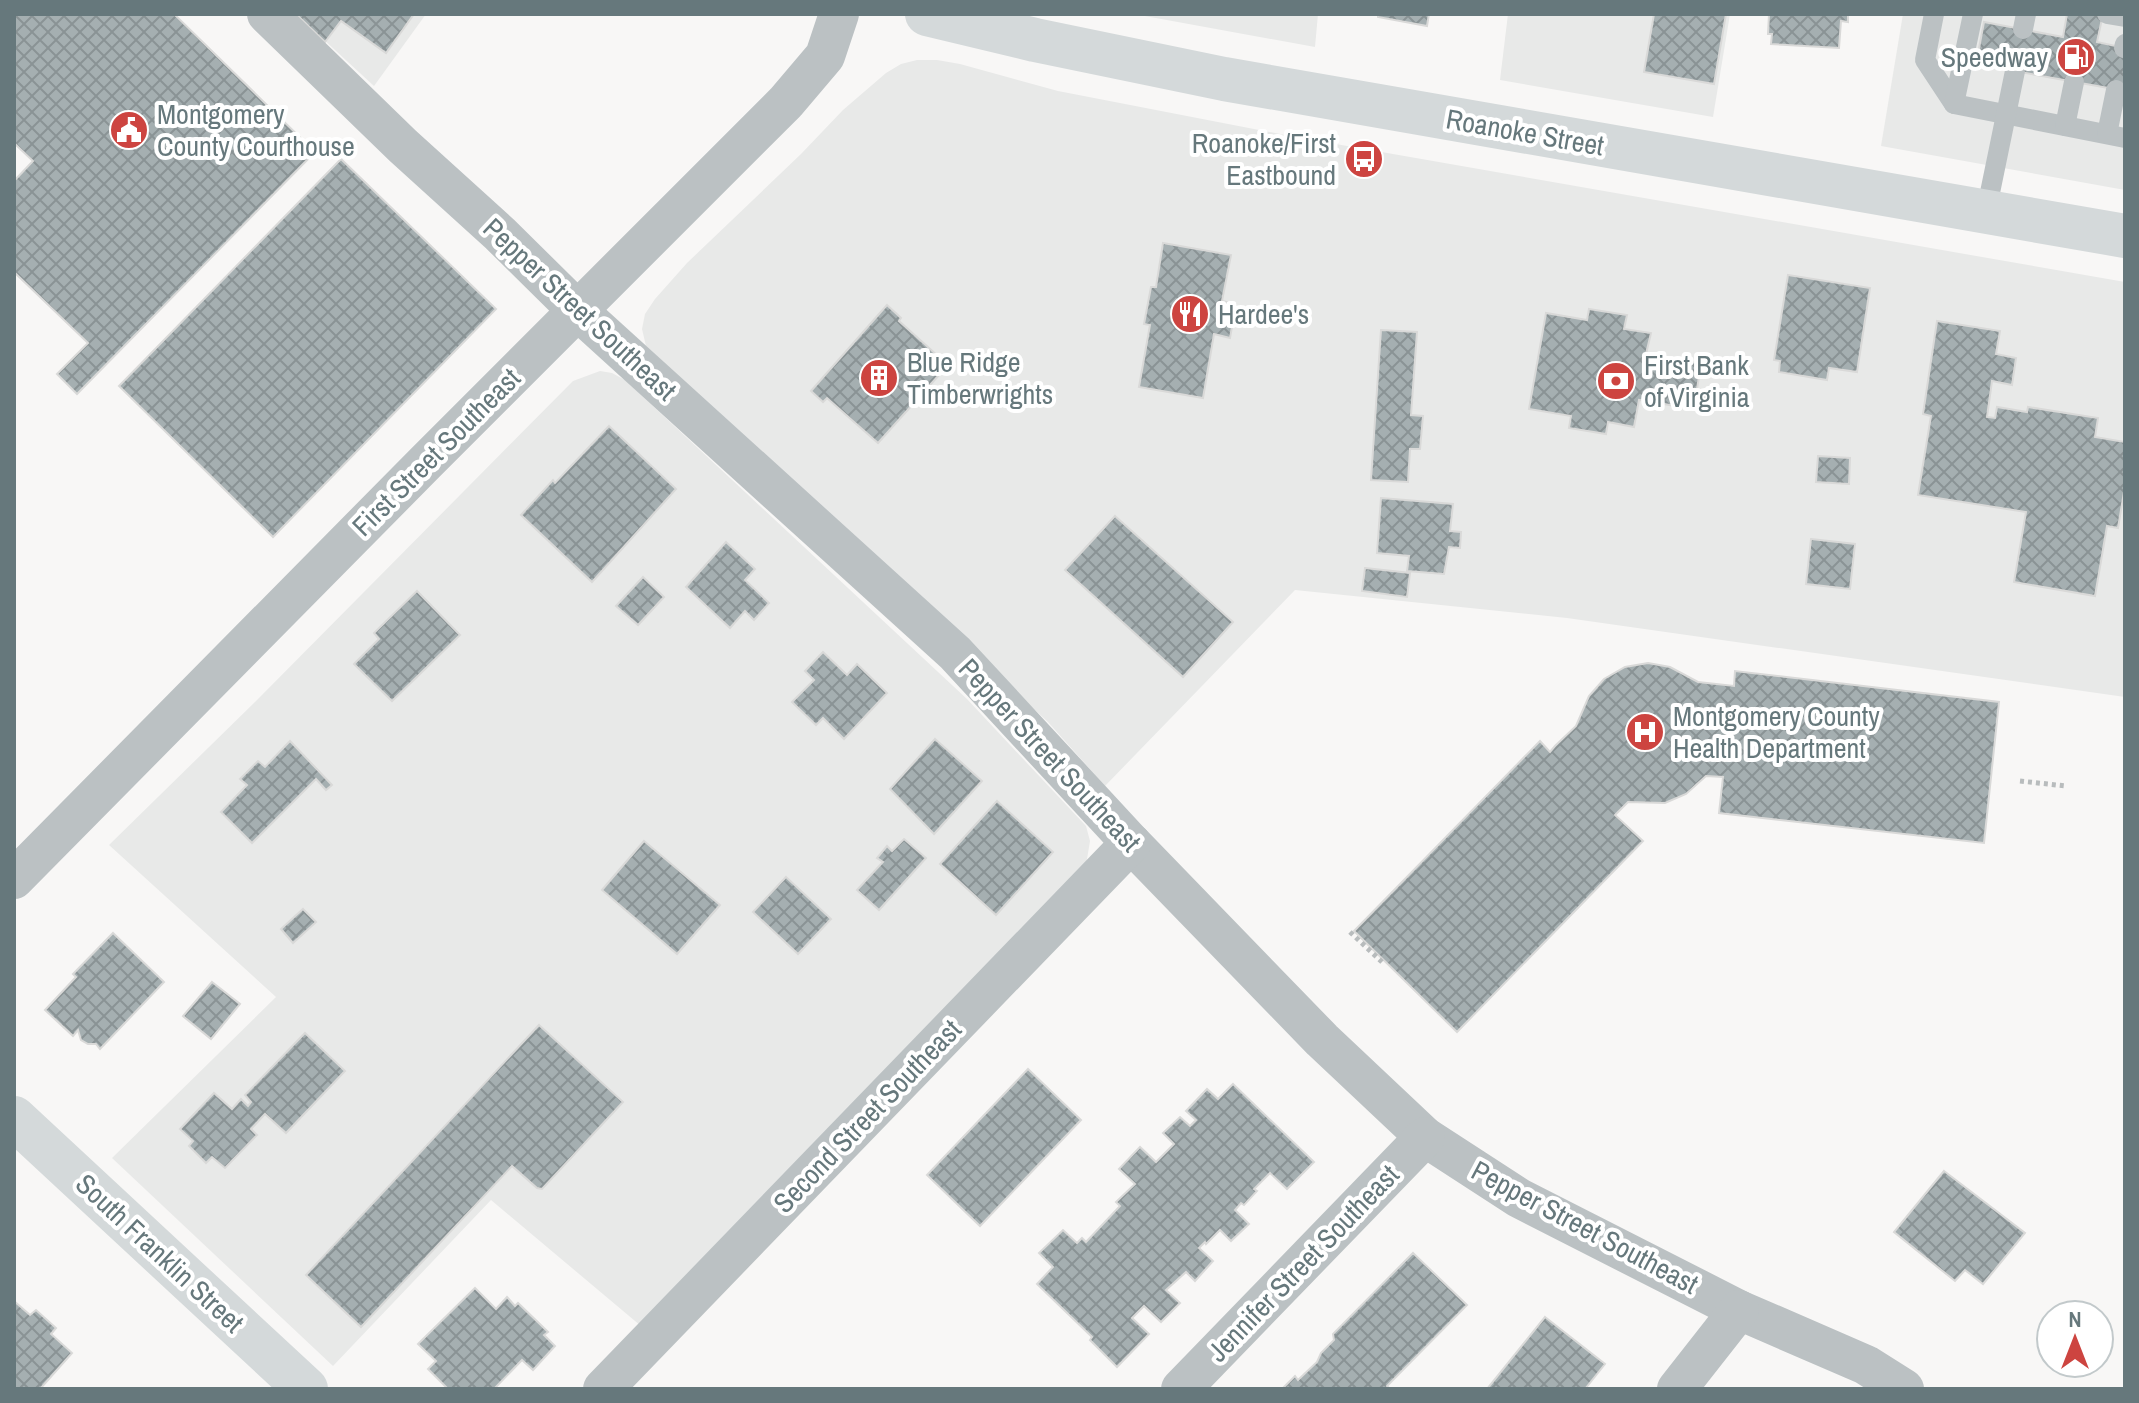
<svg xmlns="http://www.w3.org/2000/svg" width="2139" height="1403" viewBox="0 0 2139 1403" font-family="'Archivo Narrow',sans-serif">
<defs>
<pattern id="building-cross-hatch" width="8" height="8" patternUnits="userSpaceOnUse" patternTransform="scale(2)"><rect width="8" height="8" fill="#a5afb1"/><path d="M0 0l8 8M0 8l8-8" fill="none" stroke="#8a9395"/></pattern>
</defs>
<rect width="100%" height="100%" fill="#f8f7f6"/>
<g fill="#e8e9e8">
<polygon points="296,14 426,14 374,86"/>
<polygon points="1134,14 1318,14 1315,47"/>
<polygon points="1508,14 1730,14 1713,117 1500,80"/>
<polygon points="1903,14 2125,14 2125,190 1881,146"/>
<polygon points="917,60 937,60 960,64 1058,91 1290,136 2125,282 2125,697 1567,618 1295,590 1105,786 1048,722 646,346 642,329 645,314 655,299 687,263 801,154 843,110 886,73 901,64"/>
<polygon points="600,371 612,373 625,380 967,699 1086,826 1090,841 1086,865 641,1326 491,1200 333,1366 112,1158 276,997 109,845 258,699 573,381"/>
</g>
<g fill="url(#building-cross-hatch)" stroke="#d9d9d8" stroke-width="2">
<polygon points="14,14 174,14 315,152 77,394 57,374 88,343 14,272 14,181 33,161 14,143"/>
<polygon points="296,14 414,14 386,53 341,21 325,42"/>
<polygon points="1378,14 1429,14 1427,26 1378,17"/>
<polygon points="1654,14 1726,14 1714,84 1644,72"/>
<polygon points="1769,14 1848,14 1848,22 1841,21 1839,48 1771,44 1772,34 1768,34"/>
<polygon points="2067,14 2103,14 2097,42 2125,48 2125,91 1976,64 1984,22 2063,37"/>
<polygon points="341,159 496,309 273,537 119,386"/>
<polygon points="1163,243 1231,255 1222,301 1236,304 1230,338 1214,334 1203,398 1139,387 1150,325 1144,324 1151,287 1156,287"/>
<polygon points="1788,275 1870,288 1857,372 1829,368 1827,380 1779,372 1780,361 1774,360"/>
<polygon points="887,305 901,318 899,321 948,365 878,443 827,398 823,402 811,391"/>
<polygon points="1589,309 1627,315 1624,329 1651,333 1646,354 1701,363 1694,409 1639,400 1634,427 1608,422 1606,434 1569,428 1571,416 1529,409 1546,313 1587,320"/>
<polygon points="1937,321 2000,331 1996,354 2016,358 2012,385 1992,381 1987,417 1995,418 1997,407 2027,412 2028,407 2098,418 2095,437 2125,442 2125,486 2118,528 2107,526 2095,596 2014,582 2026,512 1918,495 1931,416 1923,414"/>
<polygon points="1381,330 1417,332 1411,415 1423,416 1420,449 1410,449 1408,482 1371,480"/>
<polygon points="609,426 676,489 592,582 521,515 553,480 555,483"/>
<polygon points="1818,456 1850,458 1849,484 1816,482"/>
<polygon points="1381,498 1453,504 1450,531 1461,532 1460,548 1449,547 1444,574 1407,571 1409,556 1377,553"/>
<polygon points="1115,516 1233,622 1183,677 1065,570"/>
<polygon points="1811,539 1855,544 1850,589 1806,584"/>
<polygon points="726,542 755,569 745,580 769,603 754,620 745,611 730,628 686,587"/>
<polygon points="1365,568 1410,573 1407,597 1362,591"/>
<polygon points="643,577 664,597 638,625 616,606"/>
<polygon points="417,591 460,635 392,701 354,664 379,639 374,633"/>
<polygon points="823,652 847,675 857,664 887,693 844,739 823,718 816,725 792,702 814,680 805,671"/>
<polygon points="1648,663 1670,667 1698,682 1734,686 1735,671 1999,702 1984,843 1719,813 1723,777 1706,776 1686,794 1665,803 1628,802 1615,815 1643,841 1457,1032 1354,931 1540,741 1550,752 1555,746 1576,726 1589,696 1604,679 1625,667"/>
<polygon points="935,739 982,781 934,834 890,789"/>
<polygon points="290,741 332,785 326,790 316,779 252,843 221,812 247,785 240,779 258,761 265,767"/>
<polygon points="997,801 1053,852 996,915 940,864"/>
<polygon points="904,839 926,858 879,910 857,890 883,862 877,858 887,846 892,851"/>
<polygon points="644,841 720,905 677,954 602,890"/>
<polygon points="786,877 831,919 798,954 753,912"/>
<polygon points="303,909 316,922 293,943 281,929"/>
<polygon points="113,933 164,982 100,1049 96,1044 88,1044 81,1040 78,1030 73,1036 45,1010 76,977 73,974"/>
<polygon points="212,982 240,1004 211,1039 183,1016"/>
<polygon points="539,1025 623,1102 542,1189 537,1188 512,1166 361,1327 306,1275"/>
<polygon points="305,1033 345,1071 286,1133 265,1114 251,1129 257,1135 225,1168 212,1157 206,1163 189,1146 193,1141 180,1129 214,1093 232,1109 241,1099 248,1106 251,1102 245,1095"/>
<polygon points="1028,1069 1081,1120 980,1226 927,1175"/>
<polygon points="1233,1084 1314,1162 1287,1189 1270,1173 1254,1189 1257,1191 1244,1205 1241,1203 1235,1210 1249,1224 1231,1241 1220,1230 1206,1244 1205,1242 1199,1248 1213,1261 1195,1281 1186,1272 1166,1290 1180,1303 1161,1322 1144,1306 1132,1318 1149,1334 1117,1367 1090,1340 1092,1337 1037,1284 1053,1267 1039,1253 1063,1230 1077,1243 1082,1238 1086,1242 1120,1206 1116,1202 1135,1184 1119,1169 1140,1147 1156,1162 1174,1144 1163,1133 1180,1117 1190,1126 1196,1120 1186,1111 1207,1089 1218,1099"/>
<polygon points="1944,1171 2025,1233 1983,1284 1965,1270 1955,1281 1894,1232"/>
<polygon points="1413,1253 1467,1305 1387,1386 1390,1389 1282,1389 1295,1376 1298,1380 1317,1362 1321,1353 1334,1340 1333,1334"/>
<polygon points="475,1288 496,1309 507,1297 515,1306 518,1303 548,1332 544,1335 555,1346 533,1370 522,1360 494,1389 448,1389 428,1369 436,1361 418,1344"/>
<polygon points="14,1301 30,1315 36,1310 56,1328 51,1334 72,1353 40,1389 14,1389"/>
<polygon points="1545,1317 1605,1364 1585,1389 1487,1389"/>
</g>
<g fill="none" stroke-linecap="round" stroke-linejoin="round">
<g stroke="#b8bcbd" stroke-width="5" stroke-dasharray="4 4" stroke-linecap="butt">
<polyline points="2020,781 2066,786"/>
<polyline points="1350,932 1382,962"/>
</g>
<g stroke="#bbc1c3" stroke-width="20">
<polyline points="1934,14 1925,60 1954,104"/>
<polyline points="1973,14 1954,104 2125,138"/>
<polyline points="2107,14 2125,17"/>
<polyline points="2023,29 2026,14"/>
<polyline points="2124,48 2125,44"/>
<polyline points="2065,126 2074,82"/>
<polyline points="2107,134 2116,90"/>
<polyline points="1986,212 2015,71"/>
</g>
<g stroke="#bbc1c3" stroke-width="40">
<polyline points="267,14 403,146 500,234 577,310 955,653 1131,843 1322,1040 1425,1137 1519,1198 1739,1310 1866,1365 1904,1389"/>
<polyline points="14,879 426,462 786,102 825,56 839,14"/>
<polyline points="603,1389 1131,843"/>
<polyline points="1181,1389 1425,1137"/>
<polyline points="1677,1389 1739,1310"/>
</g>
<polyline stroke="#d4d9da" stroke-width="44" points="14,1118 306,1389"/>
<polyline stroke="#d4d9da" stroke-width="44" points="927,14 1035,40 1224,79 2125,236"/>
</g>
<defs>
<symbol id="fuel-disc" viewBox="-11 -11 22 22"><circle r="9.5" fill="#cd4440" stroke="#fff"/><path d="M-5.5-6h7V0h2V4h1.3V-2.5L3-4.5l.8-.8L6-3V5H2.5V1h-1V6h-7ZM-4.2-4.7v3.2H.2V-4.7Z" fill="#fff"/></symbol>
<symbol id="civic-disc" viewBox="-11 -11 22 22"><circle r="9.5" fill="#cd4440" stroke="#fff"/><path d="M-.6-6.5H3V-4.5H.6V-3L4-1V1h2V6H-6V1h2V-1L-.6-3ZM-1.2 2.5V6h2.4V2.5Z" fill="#fff"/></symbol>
<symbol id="bus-disc" viewBox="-11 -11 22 22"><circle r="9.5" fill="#cd4440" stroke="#fff"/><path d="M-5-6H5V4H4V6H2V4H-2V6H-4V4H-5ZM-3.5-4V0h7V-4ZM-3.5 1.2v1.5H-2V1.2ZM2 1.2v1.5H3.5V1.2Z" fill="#fff"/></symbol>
<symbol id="restaurant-disc" viewBox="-11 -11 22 22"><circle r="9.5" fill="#cd4440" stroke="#fff"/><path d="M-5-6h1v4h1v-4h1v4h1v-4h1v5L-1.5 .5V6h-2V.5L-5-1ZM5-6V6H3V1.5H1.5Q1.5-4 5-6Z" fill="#fff"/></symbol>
<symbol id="building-disc" viewBox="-11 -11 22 22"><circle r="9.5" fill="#cd4440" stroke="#fff"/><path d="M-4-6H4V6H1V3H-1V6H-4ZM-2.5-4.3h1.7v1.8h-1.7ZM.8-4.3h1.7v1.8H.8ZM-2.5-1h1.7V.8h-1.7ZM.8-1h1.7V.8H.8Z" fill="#fff"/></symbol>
<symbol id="bank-disc" viewBox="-11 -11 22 22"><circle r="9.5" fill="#cd4440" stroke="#fff"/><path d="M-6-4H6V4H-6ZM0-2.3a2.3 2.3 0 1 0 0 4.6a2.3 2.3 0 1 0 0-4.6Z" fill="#fff"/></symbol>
<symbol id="hospital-disc" viewBox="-11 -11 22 22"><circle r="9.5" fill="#cd4440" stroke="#fff"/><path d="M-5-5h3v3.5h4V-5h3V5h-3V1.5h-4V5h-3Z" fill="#fff"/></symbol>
</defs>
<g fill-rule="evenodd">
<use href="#fuel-disc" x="2054" y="35" width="44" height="44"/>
<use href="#civic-disc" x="107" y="108" width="44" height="44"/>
<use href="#bus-disc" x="1342" y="137" width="44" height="44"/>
<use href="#restaurant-disc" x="1168" y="292" width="44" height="44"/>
<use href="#building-disc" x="857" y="356" width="44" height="44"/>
<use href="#bank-disc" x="1594" y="359" width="44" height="44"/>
<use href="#hospital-disc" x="1623" y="710" width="44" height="44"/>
</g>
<g text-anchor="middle" stroke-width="8" stroke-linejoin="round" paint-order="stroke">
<g font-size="28" fill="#66787c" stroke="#fff" text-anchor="start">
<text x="2048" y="67" text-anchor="end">Speedway</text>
<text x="157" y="124">Montgomery<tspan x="157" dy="32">County Courthouse</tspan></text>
<text x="1336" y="153" text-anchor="end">Roanoke/First<tspan x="1336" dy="32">Eastbound</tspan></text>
<text x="1218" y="324">Hardee's</text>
<text x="907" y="372">Blue Ridge<tspan x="907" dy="32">Timberwrights</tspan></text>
<text x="1644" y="375">First Bank<tspan x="1644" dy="32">of Virginia</tspan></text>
<text x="1673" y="726">Montgomery County<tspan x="1673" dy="32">Health Department</tspan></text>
</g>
<g font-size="28" fill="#66787c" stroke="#fff">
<text transform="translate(1525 132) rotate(10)" y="10">Roanoke Street</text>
<text transform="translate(580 309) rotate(43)" y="10">Pepper Street Southeast</text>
<text transform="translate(436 452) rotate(-45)" y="10">First Street Southeast</text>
<text transform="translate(1050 755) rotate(47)" y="10">Pepper Street Southeast</text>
<text transform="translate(867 1116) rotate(-46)" y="10">Second Street Southeast</text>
<text transform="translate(1585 1227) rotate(28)" y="10">Pepper Street Southeast</text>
<text transform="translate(160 1253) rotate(43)" y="10">South Franklin Street</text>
<text transform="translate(1303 1263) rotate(-46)" y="10">Jennifer Street Southeast</text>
</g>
</g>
<rect width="2139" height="1403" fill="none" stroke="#66787c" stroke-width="32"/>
<g transform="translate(2075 1339)"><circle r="38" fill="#ffffff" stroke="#c2c9cb" stroke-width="2"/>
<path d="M0-6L14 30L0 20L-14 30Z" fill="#cd4440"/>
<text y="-12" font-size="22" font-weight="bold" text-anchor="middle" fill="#66787c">N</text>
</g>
</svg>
